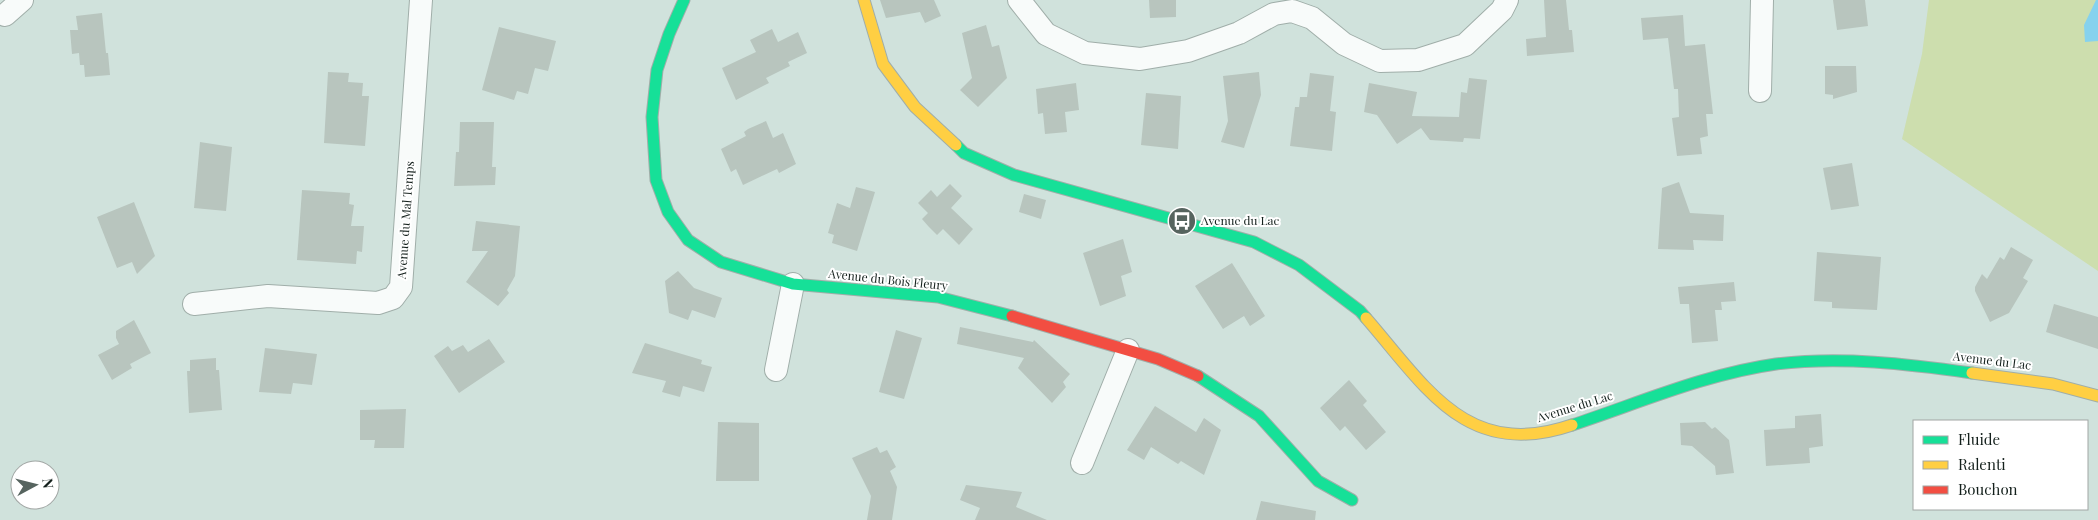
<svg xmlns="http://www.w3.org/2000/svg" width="2098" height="520" viewBox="0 0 2098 520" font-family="'Playfair Display',serif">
<rect width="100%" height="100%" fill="#d0e2dc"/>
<polygon fill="#cddeae" points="1929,0 2098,0 2098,271 1902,139 1922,54"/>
<polygon fill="#86d2ee" points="2096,0 2098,0 2098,41 2085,42 2084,25"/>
<g fill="#b8c5be">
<polygon points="880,0 934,0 941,16 925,23 920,12 886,18"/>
<polygon points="1149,0 1176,0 1176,17 1150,18"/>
<polygon points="1544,0 1566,0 1569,30 1572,30 1574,52 1527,56 1526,39 1546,37"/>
<polygon points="1833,0 1865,0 1868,26 1837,30"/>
<polygon points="102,13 106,53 108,53 110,75 85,77 84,65 80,65 79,53 72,54 70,30 78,30 76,16"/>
<polygon points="1683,15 1685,46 1705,44 1713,114 1706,114 1708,136 1700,138 1702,154 1677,156 1672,118 1679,117 1678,89 1674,89 1668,38 1643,40 1641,18"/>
<polygon points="986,25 992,47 999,45 1007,78 978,107 960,90 972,78 962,33"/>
<polygon points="499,27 556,41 548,71 535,68 528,94 517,91 514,100 482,90"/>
<polygon points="772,29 778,42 798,32 807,53 788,62 790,66 766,78 769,83 736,100 722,68 756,52 750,40"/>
<polygon points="1825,66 1856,66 1857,92 1833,99 1833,95 1825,94"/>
<polygon points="328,72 349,73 348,82 363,83 362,96 369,96 365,146 324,143"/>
<polygon points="1259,72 1261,95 1244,148 1221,142 1228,121 1223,76"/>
<polygon points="1310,73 1334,76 1330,111 1336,112 1332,151 1290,146 1295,107 1299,107 1300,97 1307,97"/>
<polygon points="1469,78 1487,80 1480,139 1464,138 1463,142 1430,140 1421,128 1397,144 1377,115 1364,112 1369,83 1417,92 1412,116 1459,117 1461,92 1467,93"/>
<polygon points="1076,83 1079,110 1065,112 1067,132 1045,134 1043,113 1038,114 1036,89"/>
<polygon points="1146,93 1181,96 1178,149 1141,145"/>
<polygon points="766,121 773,138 783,133 796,164 779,173 777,169 743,185 736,169 731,172 721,149 746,136 744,132 748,129"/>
<polygon points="460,122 494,122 492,167 496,167 495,185 454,186 456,152 459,152"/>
<polygon points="200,142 232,147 226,211 194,208"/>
<polygon points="1852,163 1859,206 1831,210 1823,168"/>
<polygon points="1679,182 1690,213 1724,215 1723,241 1693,240 1694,250 1658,249 1662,188"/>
<polygon points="950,184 962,196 951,208 973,229 959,245 943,229 937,235 929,227 922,219 928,213 918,203 931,190 937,197"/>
<polygon points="856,187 875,192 857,251 832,243 834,235 828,233 837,203 850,208"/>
<polygon points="302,190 350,193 349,204 354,205 351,226 364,226 362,252 357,251 356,264 297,260"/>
<polygon points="1024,194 1046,200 1041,219 1019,212"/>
<polygon points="134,202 155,256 137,274 132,262 117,268 97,217"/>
<polygon points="476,221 520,226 515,276 507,290 509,293 498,306 466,282 488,251 472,251"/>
<polygon points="1123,239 1132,272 1121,276 1126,296 1100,306 1083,253"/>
<polygon points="2011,247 2033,260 2023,278 2028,281 2009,313 1990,322 1975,291 1975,287 1982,274 1987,279 2000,257 2004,260"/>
<polygon points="1817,252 1881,257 1877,310 1832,308 1832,302 1814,301"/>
<polygon points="1232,263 1265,316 1250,326 1244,316 1223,329 1195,286"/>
<polygon points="678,271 694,288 722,298 715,318 692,310 688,320 669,313 665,281"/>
<polygon points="1734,282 1736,301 1721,302 1722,310 1715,310 1718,341 1692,343 1689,304 1680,304 1678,287"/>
<polygon points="2054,304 2098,317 2098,349 2046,332"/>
<polygon points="134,320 151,353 130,364 132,368 112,380 98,355 119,344 116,338 116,331"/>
<polygon points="960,327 1033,342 1034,340 1070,374 1063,382 1066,387 1052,403 1018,368 1024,358 957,344"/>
<polygon points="896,330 922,338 904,399 879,392"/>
<polygon points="489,339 505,362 459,393 434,356 448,346 452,351 463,345 468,352"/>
<polygon points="645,343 702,360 701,364 712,367 704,392 683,386 680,397 662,392 666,381 632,373"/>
<polygon points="265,348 317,354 312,385 293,383 291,394 259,392"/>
<polygon points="216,358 216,370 219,370 222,410 189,413 187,371 190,371 190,360"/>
<polygon points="1349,380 1367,401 1363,405 1386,432 1366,450 1345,426 1340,431 1320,408"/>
<polygon points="1155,406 1196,432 1204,418 1221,430 1204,475 1181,461 1178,464 1151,447 1144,460 1127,450"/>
<polygon points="406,409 404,448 374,448 375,440 360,440 360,410"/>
<polygon points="1821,414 1823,446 1809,448 1810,463 1766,466 1764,430 1795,428 1795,416"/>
<polygon points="718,422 759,423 759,481 716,481"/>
<polygon points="1705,422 1712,429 1715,427 1729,440 1734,473 1716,475 1715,466 1692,446 1681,445 1680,423"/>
<polygon points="877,447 880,453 887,450 896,467 890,471 897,487 892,520 867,520 871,496 852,458"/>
<polygon points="966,485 1022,492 1016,507 1047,520 975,520 980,508 960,500"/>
<polygon points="1261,501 1316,511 1315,520 1256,520"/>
</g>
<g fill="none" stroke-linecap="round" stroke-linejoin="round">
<defs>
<g id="street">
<polyline points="1019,0 1046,34 1085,53 1140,59 1188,51 1239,33 1274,14 1292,11 1312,18 1344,44 1380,61 1418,60 1465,45 1502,10 1507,0"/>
<polyline points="5,15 22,0"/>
<polyline points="1760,91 1762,0"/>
<polyline points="194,304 268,296 378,303 393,298 401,287 421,0"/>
<polyline points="776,370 793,284"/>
<polyline points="1082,463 1128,350"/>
</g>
<g id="fast">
<polyline points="684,0 669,34 657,70 652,117 656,180 668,212 688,240 721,262 793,284 938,297 1012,316"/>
<polyline points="956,145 964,153 1014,175 1254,242 1299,265 1360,311 1366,318"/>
<polyline points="1198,376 1259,416 1318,481 1352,500"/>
<path d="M1572,425C1639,403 1705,374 1776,364C1841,356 1908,364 1972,373"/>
</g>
<g id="slow">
<polyline points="864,0 883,64 915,107 956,145"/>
<path d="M1366,318C1426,387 1467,461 1572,425"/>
<polyline points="1972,373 2053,384 2098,396"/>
</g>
<polyline id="jam" points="1012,316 1158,359 1198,376"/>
</defs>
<use href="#street" stroke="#a0aea9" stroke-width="24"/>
<use href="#fast" stroke="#a0aea9" stroke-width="13"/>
<use href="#slow" stroke="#a0aea9" stroke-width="13"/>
<use href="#jam" stroke="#a0aea9" stroke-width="13"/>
<use href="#street" stroke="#f8fbfa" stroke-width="22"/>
<use href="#fast" stroke="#16e098" stroke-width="11"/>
<use href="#slow" stroke="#ffcf43" stroke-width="11"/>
<use href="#jam" stroke="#f24e42" stroke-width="11"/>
</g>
<defs>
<symbol id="bus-disc" viewBox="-11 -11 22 22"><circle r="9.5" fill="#56645f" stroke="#fff"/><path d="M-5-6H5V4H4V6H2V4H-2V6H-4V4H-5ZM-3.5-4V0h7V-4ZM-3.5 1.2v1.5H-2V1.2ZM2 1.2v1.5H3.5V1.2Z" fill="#fff"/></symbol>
</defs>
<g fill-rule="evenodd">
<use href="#bus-disc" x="1166" y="205" width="32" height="32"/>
</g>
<g text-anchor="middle" stroke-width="4" stroke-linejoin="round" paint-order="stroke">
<g font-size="12" fill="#14201c" stroke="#fff">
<text transform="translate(406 220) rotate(-86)" y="4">Avenue du Mal Temps</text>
<text transform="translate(888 280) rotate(6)" y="4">Avenue du Bois Fleury</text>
<text transform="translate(1992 361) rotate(7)" y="4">Avenue du Lac</text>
<text transform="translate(1575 407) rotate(-17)" y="4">Avenue du Lac</text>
</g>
<g font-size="12" fill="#14201c" stroke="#fff" text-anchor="start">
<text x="1201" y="225">Avenue du Lac</text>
</g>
</g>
<rect x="1913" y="420" width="175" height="90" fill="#ffffff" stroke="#a1a6a4"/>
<rect x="1923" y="436" width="25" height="8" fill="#16e098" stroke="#a1a6a4"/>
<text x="1958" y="445" font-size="15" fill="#14201c">Fluide</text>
<rect x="1923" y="461" width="25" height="8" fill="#ffcf43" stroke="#a1a6a4"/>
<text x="1958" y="470" font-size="15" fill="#14201c">Ralenti</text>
<rect x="1923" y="486" width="25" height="8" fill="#f24e42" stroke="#a1a6a4"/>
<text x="1958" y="495" font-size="15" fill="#14201c">Bouchon</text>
<g transform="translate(35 485) rotate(83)"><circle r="24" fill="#ffffff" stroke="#a1a6a4"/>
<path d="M0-4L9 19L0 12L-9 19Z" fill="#56645f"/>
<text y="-8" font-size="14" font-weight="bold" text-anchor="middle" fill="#14201c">N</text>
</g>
</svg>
